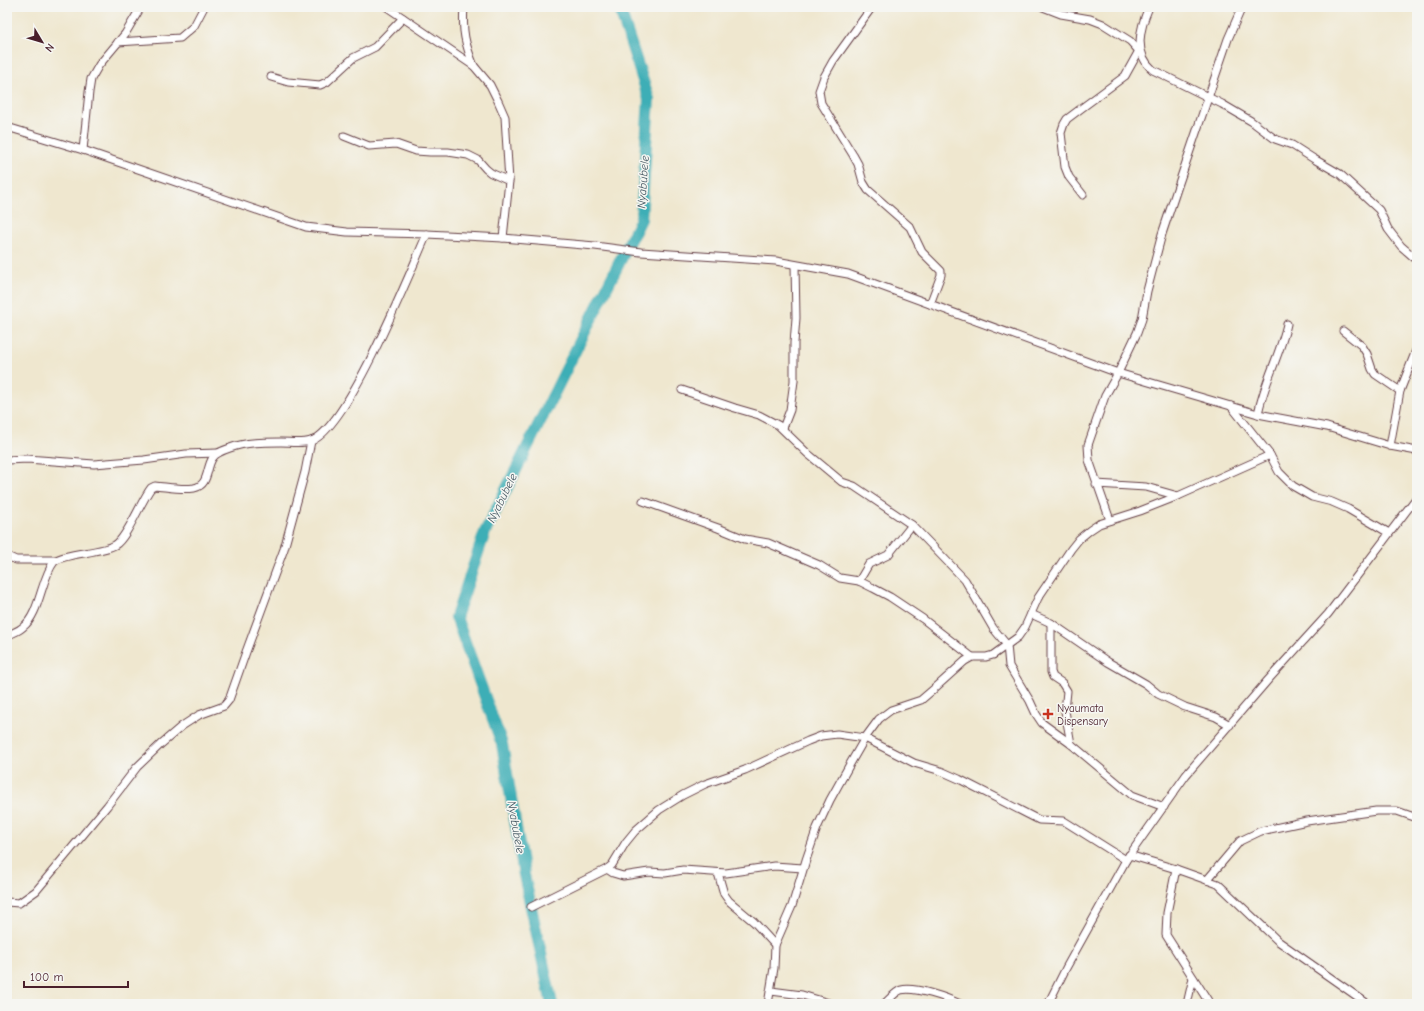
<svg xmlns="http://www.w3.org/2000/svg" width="1424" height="1011" viewBox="0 0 1424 1011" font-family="'Comic Neue',sans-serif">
<rect width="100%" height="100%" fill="#f6f6f2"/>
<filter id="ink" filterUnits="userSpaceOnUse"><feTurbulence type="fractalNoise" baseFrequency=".025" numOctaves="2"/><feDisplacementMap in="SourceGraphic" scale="8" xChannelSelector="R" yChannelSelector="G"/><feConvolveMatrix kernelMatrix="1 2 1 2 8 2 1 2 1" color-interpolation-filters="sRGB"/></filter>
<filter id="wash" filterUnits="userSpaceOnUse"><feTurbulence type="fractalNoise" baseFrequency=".012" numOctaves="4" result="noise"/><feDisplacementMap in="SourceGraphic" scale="16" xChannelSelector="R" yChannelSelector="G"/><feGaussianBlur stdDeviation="0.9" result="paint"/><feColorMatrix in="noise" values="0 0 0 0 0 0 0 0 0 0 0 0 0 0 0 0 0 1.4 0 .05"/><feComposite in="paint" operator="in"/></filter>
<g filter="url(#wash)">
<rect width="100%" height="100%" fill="#efe7cf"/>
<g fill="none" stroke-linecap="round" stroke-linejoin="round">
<polyline stroke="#3daeb6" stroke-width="12" points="552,1004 524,875 502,744 456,617 485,532 641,219 649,99 619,7"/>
</g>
</g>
<g filter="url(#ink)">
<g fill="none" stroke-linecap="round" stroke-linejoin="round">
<defs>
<g id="minor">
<polyline points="387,7 474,66 490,85 498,101 505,117 509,181 503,238"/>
<path d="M464,7C462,31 465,44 474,66"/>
<polyline points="872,7 833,61 824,77 819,91 821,103 853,155 858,164 863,182 868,190 910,227 922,252 941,271 941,275 930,304"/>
<polyline points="1043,7 1061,14 1090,19 1103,24 1130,41 1139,51"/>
<path d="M1149,7C1140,28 1133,53 1153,70L1222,104L1251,121L1275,139L1292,145L1314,159L1340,174L1379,210L1388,229L1401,246L1417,260"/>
<polyline points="118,42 180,38 194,26 204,7"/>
<polyline points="271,77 288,82 320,85 327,82 353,58 375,47 403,18"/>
<polyline points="7,127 83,150 306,227 347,232 427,234 503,238 595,246 641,252 776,261 848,274 1118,373 1258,414 1327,427 1390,446 1417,451"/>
<polyline points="344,136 369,146 396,144 416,151 430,152 448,152 468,155 478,160 486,169 491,173 509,181"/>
<polyline points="83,150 89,92 91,79 99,65 125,34 141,7"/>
<polyline points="1083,195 1069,177 1065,167 1061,133 1064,124 1067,119 1083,107 1125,76 1140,49"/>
<polyline points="1343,331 1362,346 1367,354 1372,369 1375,374 1400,391"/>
<polyline points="682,390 735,408 759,415 778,425 807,453 842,482 854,486 912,525 965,580 993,628 1007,645 1009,666 1030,701 1036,714 1042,723 1071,744 1132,795 1164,807"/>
<polyline points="1231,406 1270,455 1279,472 1293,486 1312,497 1332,502 1348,509 1389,533"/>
<path d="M1258,414C1264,383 1280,355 1287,324"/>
<polyline points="783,428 790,410 794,381 794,343 796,318 795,265"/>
<polyline points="1390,446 1400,391 1417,348"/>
<polyline points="7,460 27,459 94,464 144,460 186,454 218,453"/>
<polyline points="1096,484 1146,487 1178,496"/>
<polyline points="643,501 718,528 745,539 768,543 819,565 840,578 859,581 873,588 890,597 923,619 972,657"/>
<polyline points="1110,520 1089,460 1088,445 1105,396 1118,373 1137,333 1142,319 1147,291 1162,234 1178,186 1228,39 1242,7"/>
<polyline points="7,556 16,560 55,560"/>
<polyline points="859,581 869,564 888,555 912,525"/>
<polyline points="1031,614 1051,623 1108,662 1146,684 1158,694 1185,707 1216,717 1230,725"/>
<polyline points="1051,623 1051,672 1053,677 1062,683 1067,691 1065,711 1071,744"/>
<path d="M7,636C12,633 19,631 23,627C40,614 41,578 54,562C62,553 102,553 115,545C127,538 141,501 151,488L155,486C167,487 182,490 194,488C209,485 206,469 212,459C215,453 224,450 230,448C246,442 264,442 281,442C290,442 302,444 311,441C348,428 409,274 427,234"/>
<polyline points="1129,855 1176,869 1218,884 1278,941 1368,1004"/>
<polyline points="607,869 613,873 623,876 649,872 665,873 683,870 726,873 774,866 803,868"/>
<polyline points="1176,869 1167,913 1166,935 1210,1004"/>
<polyline points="718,873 724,894 729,901 754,922 775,945"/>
<polyline points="1207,880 1240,841 1261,831 1307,821 1376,811 1397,811 1417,818"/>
<polyline points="7,902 19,903 36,891 107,806 137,767 161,744 182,726 199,715 224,706 229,700 246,652 284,549 305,472 311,441"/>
<polyline points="531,907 607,869 612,865 626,842 635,831 659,810 683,795 705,784 745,770 808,741 821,736 837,734 865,738 914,763 941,771 959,779 1039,820 1064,821 1126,860"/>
<polyline points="771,991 802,995 832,1004"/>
<polyline points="768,1004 774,968 775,945 792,906 806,860 817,828 830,800 850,764 865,738 879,719 891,710 921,700 935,688 965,661 972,657 986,657 993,655 1018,637 1025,627 1038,598 1071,549 1079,539 1090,530 1099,524 1140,511 1178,496 1270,455"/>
<path d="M884,1004C889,1000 895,992 901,990C914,986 948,998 960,1004"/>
<polyline points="1048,1004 1066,968 1126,860 1186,775 1268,680 1328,614 1417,497"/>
<polyline points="1187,1004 1193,978"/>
</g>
</defs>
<use href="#minor" stroke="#633d44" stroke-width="9"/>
<use href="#minor" stroke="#fff" stroke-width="7"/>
</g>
</g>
<path fill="#c8321e" stroke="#f6f6f2" stroke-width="1.5" d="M1046 708h4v4h4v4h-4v4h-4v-4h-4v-4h4z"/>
<g text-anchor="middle" stroke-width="3" stroke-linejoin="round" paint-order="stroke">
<g font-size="11" fill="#4a1f2b" stroke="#f6f6f2" text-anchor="start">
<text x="1057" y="712">Nyaumata<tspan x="1057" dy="13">Dispensary</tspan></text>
</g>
<g font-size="12" font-style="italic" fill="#455863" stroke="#f6f6f2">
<text transform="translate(643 182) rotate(-86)" y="4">Nyabubele</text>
<text transform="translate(502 498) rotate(-64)" y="4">Nyabubele</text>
<text transform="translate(516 827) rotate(80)" y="4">Nyabubele</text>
</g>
</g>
<rect width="1424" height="1011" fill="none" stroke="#f6f6f2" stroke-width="24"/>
<g transform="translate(42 42) rotate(128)" stroke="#f6f6f2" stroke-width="3" paint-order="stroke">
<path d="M0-3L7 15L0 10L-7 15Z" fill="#4a1f2b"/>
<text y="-6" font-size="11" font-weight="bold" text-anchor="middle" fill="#4a1f2b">N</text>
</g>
<path d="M24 981v6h104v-6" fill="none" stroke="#4a1f2b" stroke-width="2"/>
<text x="30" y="981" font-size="12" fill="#4a1f2b" stroke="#f6f6f2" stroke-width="3" paint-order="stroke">100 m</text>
</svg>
